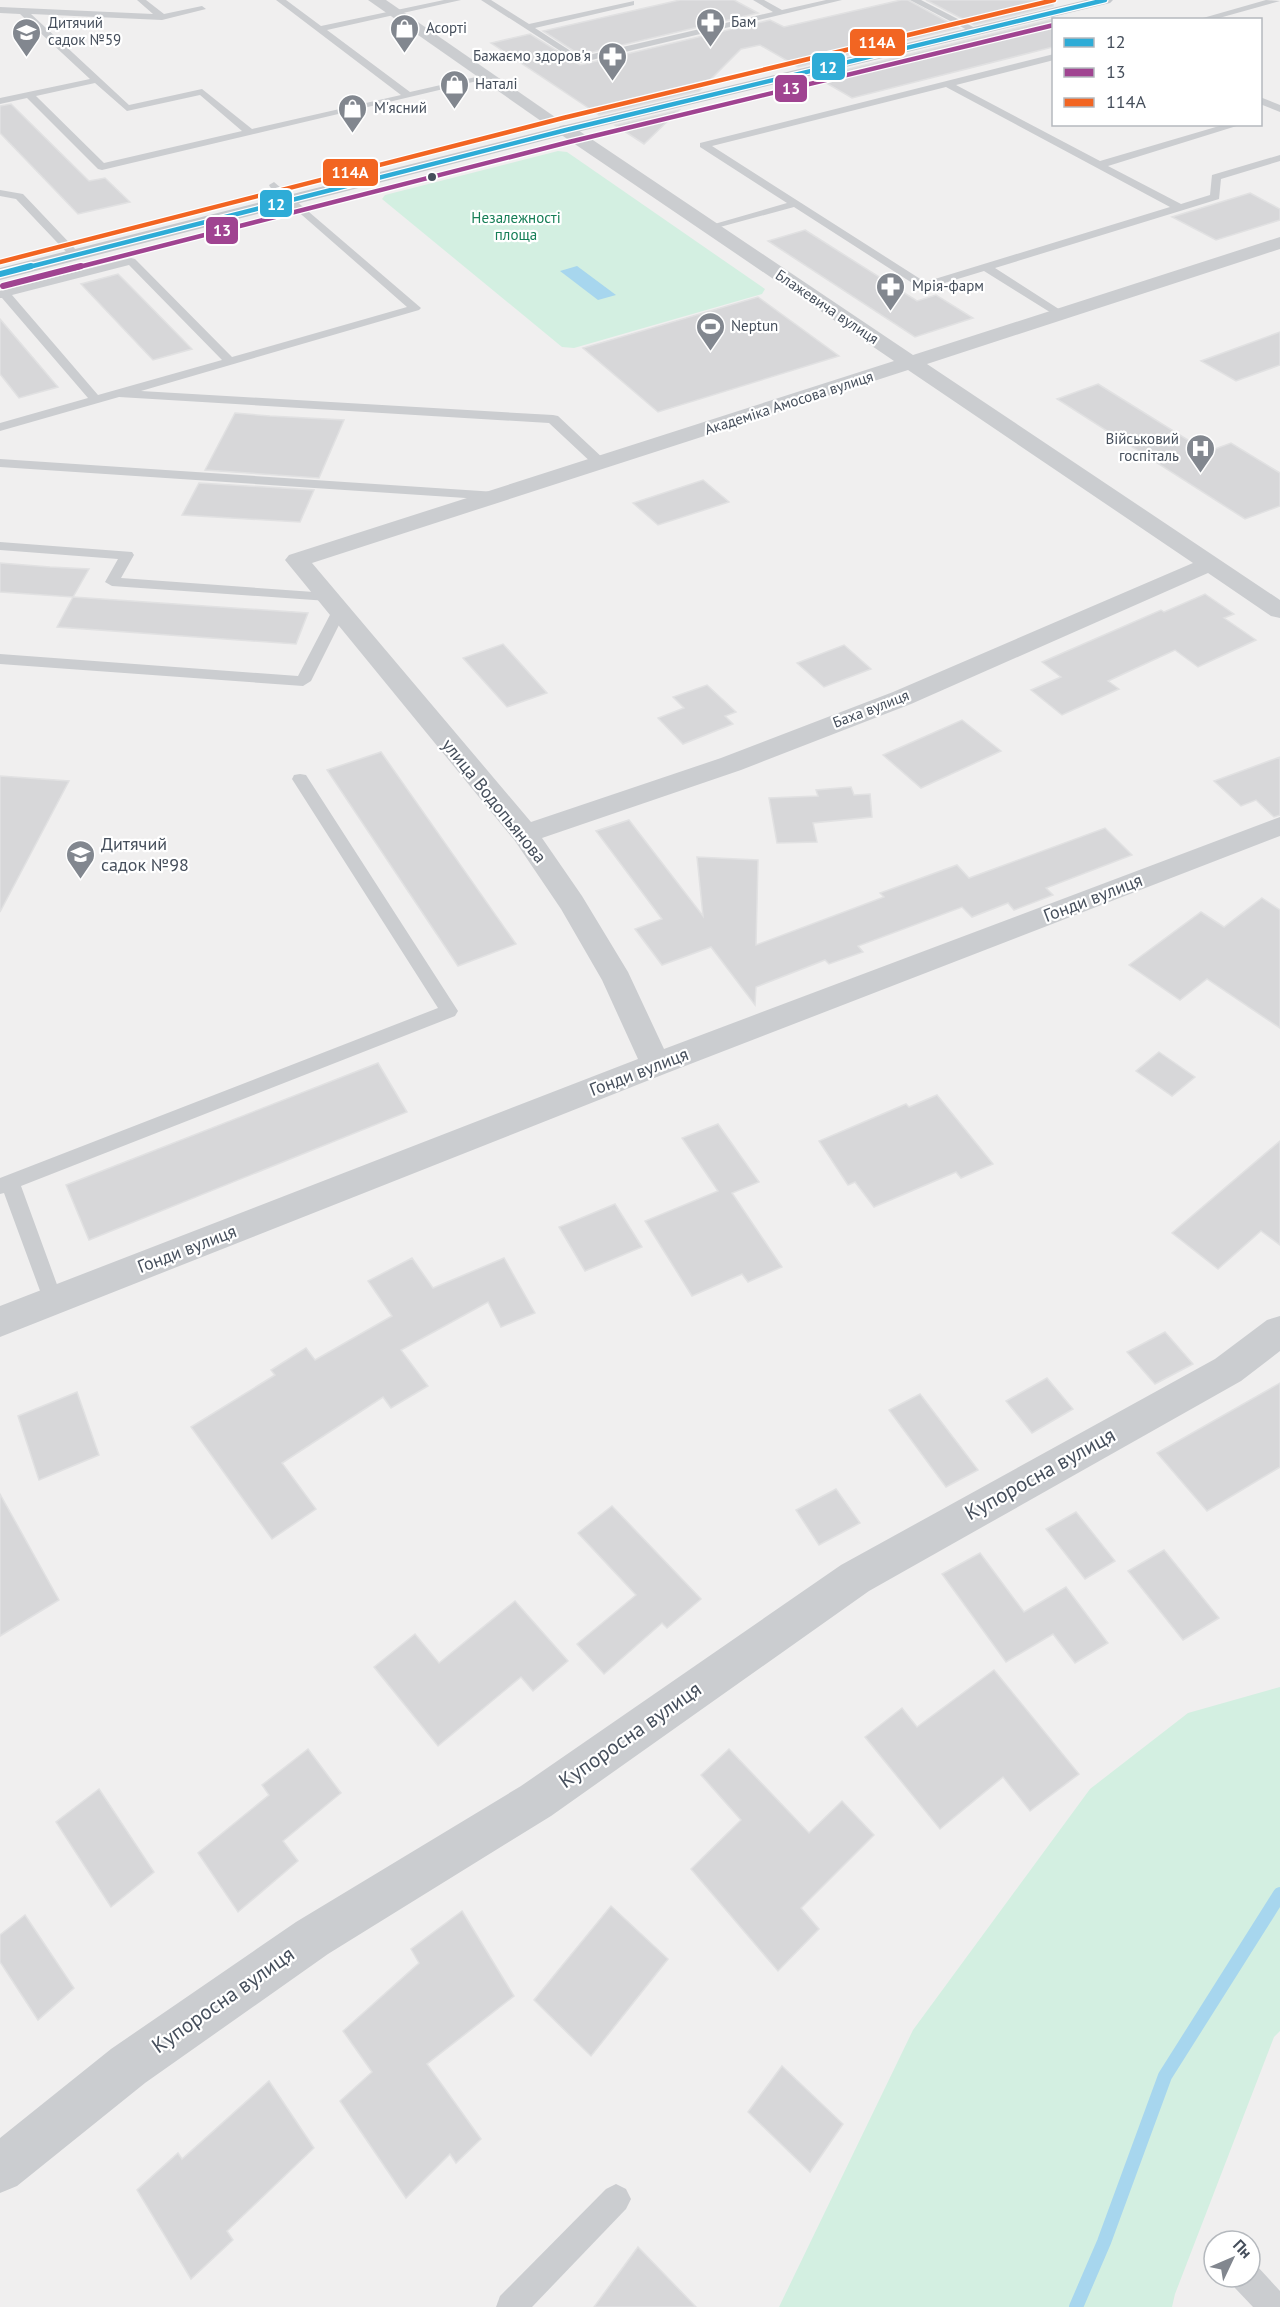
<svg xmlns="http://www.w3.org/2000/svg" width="1280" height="2307" viewBox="0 0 1280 2307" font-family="'PT Sans',sans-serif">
<rect width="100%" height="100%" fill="#f0efef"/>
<g fill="#d3efe1">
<polygon points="558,151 567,152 765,289 762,294 574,348 562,347 382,199 385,195"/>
<polygon points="1280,1687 1280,2031 1274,2037 1175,2294 1172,2307 779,2307 913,2030 1090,1789 1188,1713"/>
</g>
<polygon fill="#a7d6ee" points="577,266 616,295 598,300 560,271"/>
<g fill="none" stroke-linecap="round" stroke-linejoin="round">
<polyline stroke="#a7d6ee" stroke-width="14" points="1076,2307 1104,2242 1165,2076 1280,1894"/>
</g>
<g fill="#d7d7d9" stroke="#e1e1e2" stroke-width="1.5">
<polygon points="680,0 734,0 758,13 580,55 543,31"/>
<polygon points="901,0 908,0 959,28 798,67 760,45 741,49 699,91 599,115 491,43 530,34 580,65 770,20 784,27"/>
<polygon points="926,0 1053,0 1053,6 974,25"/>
<polygon points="1053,19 1053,47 852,98 816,77"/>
<polygon points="11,104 89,181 105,178 130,202 78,214 0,133 0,106"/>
<polygon points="679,110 644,144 615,125"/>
<polygon points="1250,193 1280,209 1280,220 1216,240 1172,217"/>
<polygon points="805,230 917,301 936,295 973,318 915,337 768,241"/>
<polygon points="118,274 130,286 192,349 153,360 81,284"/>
<polygon points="758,297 839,356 658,412 583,348"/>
<polygon points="0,319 58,387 19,398 0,374"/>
<polygon points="1280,332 1280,365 1236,381 1201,361"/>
<polygon points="1098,384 1207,452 1231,443 1280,473 1280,506 1245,519 1057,399"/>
<polygon points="235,413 270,416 344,420 319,478 205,470"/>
<polygon points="703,480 729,502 658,525 633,503"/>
<polygon points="199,483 314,490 300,522 182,515"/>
<polygon points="0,563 50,567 89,569 73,597 0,592"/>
<polygon points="1205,594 1234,614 1224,618 1256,640 1198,667 1175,650 1108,681 1119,689 1062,715 1031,690 1061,677 1042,662 1161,610 1164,612"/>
<polygon points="73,597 190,605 308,613 296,644 57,627"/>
<polygon points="503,644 547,693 507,707 463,658"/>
<polygon points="844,645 871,669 824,687 797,663"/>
<polygon points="707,685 736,712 725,716 733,724 683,744 658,718 684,708 673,697"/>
<polygon points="962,720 1001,751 921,788 883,755"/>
<polygon points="381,752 516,944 458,966 327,770"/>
<polygon points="1280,757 1280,815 1274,817 1256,800 1241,806 1214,781"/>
<polygon points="0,776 69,781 0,912"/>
<polygon points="851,787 854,795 870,794 872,817 813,823 817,842 777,843 769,798 818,796 816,790"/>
<polygon points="629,820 703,916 697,857 758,860 756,945 884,897 880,893 957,865 969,878 1105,828 1132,855 1046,888 1053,895 1014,910 1008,903 972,917 962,907 858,946 863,952 829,964 825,960 756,987 755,1005 711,947 662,965 635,929 662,919 596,831"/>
<polygon points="1262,898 1280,910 1280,1028 1207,979 1180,1000 1129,965 1201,912 1224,927"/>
<polygon points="1159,1052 1195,1077 1172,1096 1136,1071"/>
<polygon points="378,1063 407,1112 89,1240 66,1185"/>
<polygon points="937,1095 993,1164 961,1178 956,1172 874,1207 855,1182 848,1185 819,1141 906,1104 909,1107"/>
<polygon points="718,1124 759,1182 732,1193 782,1267 748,1282 742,1274 692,1296 645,1221 718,1191 682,1138"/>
<polygon points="1280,1141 1280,1245 1261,1231 1218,1269 1172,1233"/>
<polygon points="615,1204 642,1247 585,1271 559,1227"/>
<polygon points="412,1258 433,1288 504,1258 535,1313 501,1327 488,1302 401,1350 428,1386 391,1408 383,1397 282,1463 316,1509 272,1539 191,1427 275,1375 271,1370 306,1348 315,1360 392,1316 368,1281"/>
<polygon points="1165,1332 1193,1364 1155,1384 1127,1352"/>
<polygon points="1047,1378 1073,1409 1032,1433 1006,1401"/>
<polygon points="1280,1383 1280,1467 1207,1511 1157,1453"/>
<polygon points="77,1392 99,1455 39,1480 18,1416"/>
<polygon points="920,1394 978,1470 946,1487 889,1410"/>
<polygon points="836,1489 860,1523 819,1545 796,1510"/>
<polygon points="0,1494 59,1600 0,1636"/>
<polygon points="612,1506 701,1599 667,1628 662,1623 604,1674 577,1644 636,1595 578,1533"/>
<polygon points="1076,1512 1115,1561 1085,1579 1046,1529"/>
<polygon points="1164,1550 1219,1618 1183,1640 1128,1571"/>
<polygon points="980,1553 1024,1612 1066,1587 1108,1643 1075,1663 1053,1634 1006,1662 942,1574"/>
<polygon points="515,1601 568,1661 533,1691 521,1677 438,1746 374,1667 415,1634 439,1663"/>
<polygon points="994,1670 1079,1774 1030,1811 1003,1777 940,1829 865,1737 902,1708 917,1727"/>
<polygon points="308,1749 341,1793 283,1841 298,1861 238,1912 198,1853 269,1795 262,1785"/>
<polygon points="729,1749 809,1833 842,1801 874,1835 801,1908 819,1929 778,1971 691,1869 741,1820 701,1775"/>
<polygon points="99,1789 154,1872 111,1907 56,1822"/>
<polygon points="611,1906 668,1959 591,2056 534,2000"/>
<polygon points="462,1911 514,1996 427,2064 481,2139 456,2163 450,2154 406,2198 340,2101 372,2072 343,2031 419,1963 411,1949"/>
<polygon points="25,1915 74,1988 38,2020 0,1962 0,1935"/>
<polygon points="782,2066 843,2124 810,2172 748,2112"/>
<polygon points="269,2081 314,2148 227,2231 233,2240 191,2279 137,2190 178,2153 182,2159"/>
<polygon points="638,2247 696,2307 594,2307"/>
</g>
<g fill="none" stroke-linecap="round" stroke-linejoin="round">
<g fill="#cbcdd0" fill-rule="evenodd">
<path d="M137,0H146L164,14L202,6L206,9L162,20L31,14L129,105L202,89L252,129L401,95L276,0H286L321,26L444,0H461L327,30L410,92L489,74L494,77L102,170L98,169L27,98L0,104V98L90,79L20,14L0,13V7L153,14ZM95,83L127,111L200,95L242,131L104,163L36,96Z"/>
<polygon points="481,0 491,0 529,24 634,1 634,5 535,28 580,57 773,12 753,0 764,0 782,10 826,0 842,0 579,63"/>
<polygon points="910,0 921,0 981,31 973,33"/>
<polygon points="1266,0 1280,1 1212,20 1196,20"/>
<path d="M1054,54V60L956,85L1100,161L1226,124H1243L1108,166L1181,204L1210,195L1212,175L1280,155V161L1221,179L1219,199L995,268L1065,313V317L1061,319L984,271L928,288H920L794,207L709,230L704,227L787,203L700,147V143ZM946,87L1170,207L925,282L712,146Z"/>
<polygon points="1260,97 1280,105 1280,112 1260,104"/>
<path d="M274,182L421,308L419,310L141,391L553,415L558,416L605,460L607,463L605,466H595L549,423L119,397L0,431V423L88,398L2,298H0V291L131,258L135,259L232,357L407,307L270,187L269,185ZM129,265L222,360L98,395L12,295Z"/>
<polygon points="0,190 23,194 79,253 79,257 71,257 16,199 0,196"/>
<polygon points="0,459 496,492 503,496 496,500 0,467"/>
<polygon points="0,542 132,552 134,555 121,578 328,593 335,597 328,601 112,586 105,582 118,559 0,550"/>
<polygon points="339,607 346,611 311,681 303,686 0,664 0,654 298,676 332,611"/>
<polygon points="300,774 306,775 458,1011 455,1016 21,1186 63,1301 60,1307 53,1310 46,1307 4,1193 0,1194 0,1178 438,1008 292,779 294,775"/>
<polygon points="616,2184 626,2189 631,2199 626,2209 532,2307 496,2307 500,2296 606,2189"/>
<polygon points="1250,2264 1257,2266 1280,2291 1280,2307 1253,2307 1235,2288 1231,2277 1250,2277"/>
</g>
<g fill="#cbcdd0" fill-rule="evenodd">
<polygon points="368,0 386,0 555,117 547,122 541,121"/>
<path d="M566,125L572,126L913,355L1280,237V249L927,364L1280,600V618L1271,616L1208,573L911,704L741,770L542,838L582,896L628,972L664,1049L1280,817V836L667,1073L0,1337V1306L638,1059L602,980L561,909L515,841L285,560L289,555L894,361L560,134L557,130L560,126ZM908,370L1193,563L893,692L721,758L531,822L312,563Z"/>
<polygon points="1280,1316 1280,1351 1241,1381 869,1591 551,1816 328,1954 145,2083 17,2186 0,2193 0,2138 111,2049 296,1922 521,1786 841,1565 1215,1359 1267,1320"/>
</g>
<polygon fill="#c6c9cd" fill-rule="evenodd" points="1086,0 1113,0 1110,3 569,134 0,280 0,268 566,125"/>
<defs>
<polyline id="bus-1-far1" points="25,268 566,130 1105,0"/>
<polyline id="bus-1" points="0,274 31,266"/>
<polyline id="bus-2-far1" points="75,268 569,142 1054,25"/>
<polyline id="bus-2" points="3,286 81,266"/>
<polyline id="bus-3" points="0,262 563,118 1054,0"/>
</defs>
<use href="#bus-1-far1" stroke="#fff" stroke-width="7"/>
<use href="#bus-1" stroke="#fff" stroke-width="9"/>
<use href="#bus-2-far1" stroke="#fff" stroke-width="7"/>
<use href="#bus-2" stroke="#fff" stroke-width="9"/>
<use href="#bus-3" stroke="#fff" stroke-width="7"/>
<use href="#bus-1-far1" stroke="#2eacd7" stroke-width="4.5"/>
<use href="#bus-1" stroke="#2eacd7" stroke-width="6"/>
<use href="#bus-2-far1" stroke="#a04491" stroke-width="4.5"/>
<use href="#bus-2" stroke="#a04491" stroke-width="6"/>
<use href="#bus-3" stroke="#f26522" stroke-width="4.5"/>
</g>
<defs>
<symbol id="pharmacy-pin" viewBox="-11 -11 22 30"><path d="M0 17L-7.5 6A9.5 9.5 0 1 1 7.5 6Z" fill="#82878f" stroke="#fff"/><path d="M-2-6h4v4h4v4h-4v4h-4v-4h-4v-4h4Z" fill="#fff"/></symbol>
<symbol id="shop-pin" viewBox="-11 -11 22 30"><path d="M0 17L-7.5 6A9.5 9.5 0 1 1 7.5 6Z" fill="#82878f" stroke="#fff"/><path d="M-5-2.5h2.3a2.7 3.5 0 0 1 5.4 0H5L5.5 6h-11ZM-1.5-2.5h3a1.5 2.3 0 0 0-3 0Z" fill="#fff"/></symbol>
<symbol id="school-pin" viewBox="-11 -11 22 30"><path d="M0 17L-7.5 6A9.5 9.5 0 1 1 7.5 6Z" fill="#82878f" stroke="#fff"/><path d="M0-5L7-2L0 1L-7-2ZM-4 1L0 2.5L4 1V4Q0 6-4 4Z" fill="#fff"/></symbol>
<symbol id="stadium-pin" viewBox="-11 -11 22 30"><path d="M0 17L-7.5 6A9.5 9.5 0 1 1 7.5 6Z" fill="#82878f" stroke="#fff"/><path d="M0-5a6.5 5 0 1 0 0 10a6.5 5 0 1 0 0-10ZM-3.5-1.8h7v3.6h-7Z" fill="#fff"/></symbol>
<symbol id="hospital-pin" viewBox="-11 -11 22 30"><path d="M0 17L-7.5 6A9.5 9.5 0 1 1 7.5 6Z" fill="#82878f" stroke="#fff"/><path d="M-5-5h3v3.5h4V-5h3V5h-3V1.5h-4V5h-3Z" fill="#fff"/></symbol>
</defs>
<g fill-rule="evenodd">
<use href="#pharmacy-pin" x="694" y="6" width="33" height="45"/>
<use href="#shop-pin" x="388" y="12" width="33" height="45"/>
<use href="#school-pin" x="10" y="16" width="33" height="45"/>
<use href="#pharmacy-pin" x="596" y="40" width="33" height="45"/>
<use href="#shop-pin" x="438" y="68" width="33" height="45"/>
<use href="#shop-pin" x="336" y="92" width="33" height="45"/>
<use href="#pharmacy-pin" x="874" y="270" width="33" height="45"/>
<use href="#stadium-pin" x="694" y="310" width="33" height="45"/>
<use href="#hospital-pin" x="1184" y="432" width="33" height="45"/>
<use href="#school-pin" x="64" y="838" width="33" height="45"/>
</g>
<circle fill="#464f5c" stroke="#fff" stroke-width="2" cx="432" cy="177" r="5"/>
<g text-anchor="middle" stroke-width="4.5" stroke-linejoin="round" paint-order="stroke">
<g font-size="15" fill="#464f5c" stroke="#fff" text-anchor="start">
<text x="731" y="27">Бам</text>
<text x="48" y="28">Дитячий<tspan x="48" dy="17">садок №59</tspan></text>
<text x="426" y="33">Асорті</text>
<text x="591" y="61" text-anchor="end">Бажаємо здоров'я</text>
<text x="475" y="89">Наталі</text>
<text x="374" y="113">М'ясний</text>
<text x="912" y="291">Мрія-фарм</text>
<text x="731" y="331">Neptun</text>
<text x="1179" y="444" text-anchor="end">Військовий<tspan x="1179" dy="17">госпіталь</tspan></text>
</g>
<g font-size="15" fill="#167e56" stroke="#fff">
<text x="516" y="223">Незалежності<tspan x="516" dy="17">площа</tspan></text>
</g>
<g font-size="15" fill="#464f5c" stroke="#fff">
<text transform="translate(827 307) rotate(34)" y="5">Блажевича вулиця</text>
<text transform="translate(789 403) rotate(-18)" y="5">Академіка Амосова вулиця</text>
<text transform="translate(871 709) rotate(-21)" y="5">Баха вулиця</text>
</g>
<g font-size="18" fill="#464f5c" stroke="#fff">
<text transform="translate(494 801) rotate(51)" y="6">улица Водопьянова</text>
<text transform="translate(1093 898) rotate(-21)" y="6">Гонди вулиця</text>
<text transform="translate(639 1072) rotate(-21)" y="6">Гонди вулиця</text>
<text transform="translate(187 1249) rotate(-21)" y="6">Гонди вулиця</text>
</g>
<g font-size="18" fill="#464f5c" stroke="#fff" text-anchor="start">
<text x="101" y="850">Дитячий<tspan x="101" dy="21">садок №98</tspan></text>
</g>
<g font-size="21" fill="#464f5c" stroke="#fff">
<text transform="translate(1040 1474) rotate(-29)" y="7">Купоросна вулиця</text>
<text transform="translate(630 1735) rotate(-35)" y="7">Купоросна вулиця</text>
<text transform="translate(223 2000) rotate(-35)" y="7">Купоросна вулиця</text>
</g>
</g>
<g stroke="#fff" stroke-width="2">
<rect x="849" y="28" width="57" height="29" rx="6" fill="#f26522"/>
<rect x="811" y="52" width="35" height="29" rx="6" fill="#2eacd7"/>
<rect x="774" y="74" width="34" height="29" rx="6" fill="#a04491"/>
<rect x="322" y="158" width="57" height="29" rx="6" fill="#f26522"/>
<rect x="259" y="189" width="34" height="29" rx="6" fill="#2eacd7"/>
<rect x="205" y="216" width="34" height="29" rx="6" fill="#a04491"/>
</g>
<g font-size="16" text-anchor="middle" font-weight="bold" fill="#fff">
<text x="877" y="48">114А</text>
<text x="828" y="73">12</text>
<text x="791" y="94">13</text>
<text x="350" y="178">114А</text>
<text x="276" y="210">12</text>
<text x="222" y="236">13</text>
</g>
<rect x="1052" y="18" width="210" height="108" fill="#ffffff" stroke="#b5b9be" stroke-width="1.5"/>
<rect x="1064" y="38" width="30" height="9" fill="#2eacd7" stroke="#b5b9be" stroke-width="1.5"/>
<text x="1106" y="48" font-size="18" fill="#464f5c">12</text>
<rect x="1064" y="68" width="30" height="9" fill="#a04491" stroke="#b5b9be" stroke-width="1.5"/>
<text x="1106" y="78" font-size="18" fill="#464f5c">13</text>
<rect x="1064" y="98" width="30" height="9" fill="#f26522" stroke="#b5b9be" stroke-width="1.5"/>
<text x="1106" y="108" font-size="18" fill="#464f5c">114А</text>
<g transform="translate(1232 2259) rotate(46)"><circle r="28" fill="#ffffff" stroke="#b5b9be" stroke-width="1.5"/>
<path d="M0-4.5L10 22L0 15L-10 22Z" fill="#82878f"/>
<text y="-9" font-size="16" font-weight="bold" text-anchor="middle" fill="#464f5c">Пн</text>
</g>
</svg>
